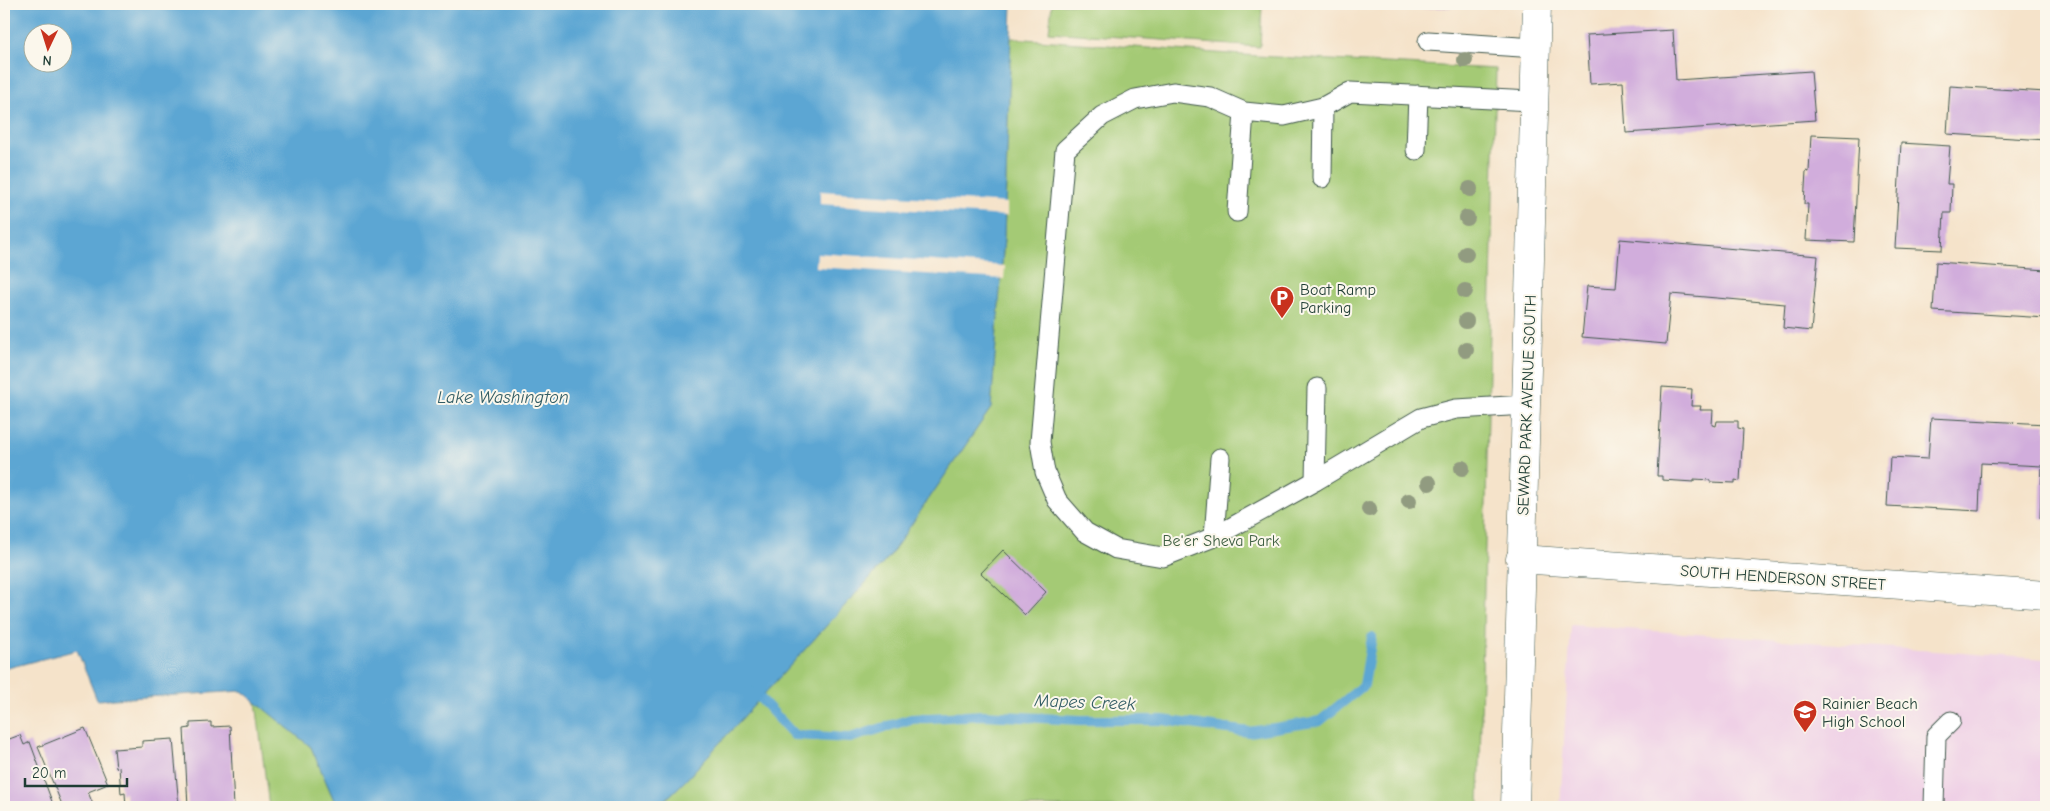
<svg xmlns="http://www.w3.org/2000/svg" width="2050" height="811" viewBox="0 0 2050 811" font-family="'Comic Neue',sans-serif">
<rect width="100%" height="100%" fill="#fbf7ec"/>
<filter id="ink" filterUnits="userSpaceOnUse"><feTurbulence type="fractalNoise" baseFrequency=".02" numOctaves="2"/><feDisplacementMap in="SourceGraphic" scale="10" xChannelSelector="R" yChannelSelector="G"/><feConvolveMatrix kernelMatrix="1 2 1 2 8 2 1 2 1" color-interpolation-filters="sRGB"/></filter>
<filter id="wash" filterUnits="userSpaceOnUse"><feTurbulence type="fractalNoise" baseFrequency=".0096" numOctaves="4" result="noise"/><feDisplacementMap in="SourceGraphic" scale="20" xChannelSelector="R" yChannelSelector="G"/><feGaussianBlur stdDeviation="1.12" result="paint"/><feColorMatrix in="noise" values="0 0 0 0 0 0 0 0 0 0 0 0 0 0 0 0 0 1.4 0 .05"/><feComposite in="paint" operator="in"/></filter>
<g filter="url(#wash)">
<rect width="100%" height="100%" fill="#f5e3ca"/>
<polygon fill="#efd0e6" points="1571,625 2046,659 2046,807 1560,807"/>
<g fill="#a4ca74" stroke="#628454">
<polygon points="1052,4 1249,4 1262,5 1260,47 1049,32"/>
<polygon points="1011,38 1257,56 1496,69 1479,807 658,807 685,781 889,557 991,408 1004,238"/>
<polygon points="256,702 311,747 337,807 269,807"/>
</g>
<path fill="#5ba6d3" stroke="#3d7284" fill-rule="evenodd" d="M4,4H1012L1004,238L991,408L889,557L685,781L658,807H337L311,747L242,691L97,700L77,650L4,669ZM32,32H62V62H32Z"/>
<g fill="#f5e3ca">
<polygon points="820,191 1007,203 1007,216 820,204"/>
<polygon points="817,253 1005,266 1004,279 816,267"/>
</g>
<g fill="none" stroke-linecap="round" stroke-linejoin="round">
<polyline stroke="#5ba6d3" stroke-width="10" points="750,691 760,698 794,735 850,738 911,719 983,715 1080,720 1163,720 1249,732 1320,721 1364,685 1372,637"/>
</g>
<g id="blocks">
<g fill="#d1addc">
<polygon points="1414,4 1455,4 1455,7 1415,9"/>
<polygon points="1673,30 1676,80 1811,71 1815,120 1626,133 1623,82 1590,84 1587,35"/>
<polygon points="1950,86 2046,92 2046,140 1947,134"/>
<polygon points="1811,135 1859,137 1854,242 1806,240 1808,204 1804,204 1806,171 1809,172"/>
<polygon points="1901,143 1950,146 1947,184 1952,184 1951,213 1944,213 1942,250 1895,248"/>
<polygon points="1620,239 1818,256 1811,331 1783,328 1785,304 1671,294 1666,344 1582,337 1587,286 1616,288"/>
<polygon points="1936,262 2046,270 2046,318 1933,311"/>
<polygon points="1662,387 1692,389 1691,406 1701,406 1700,410 1713,410 1712,425 1716,426 1717,421 1738,421 1738,428 1743,429 1740,481 1735,480 1735,483 1710,482 1710,480 1694,479 1694,482 1662,480 1662,476 1657,476"/>
<polygon points="1931,418 2046,424 2046,519 2040,518 2042,466 1981,463 1979,511 1887,506 1890,457 1928,459"/>
<polygon points="1003,550 1046,592 1025,615 981,573"/>
<polygon points="211,722 211,727 230,726 234,807 188,807 184,729 190,728 190,723"/>
<polygon points="85,728 108,784 88,792 94,807 63,807 38,747"/>
<polygon points="20,735 24,745 30,742 54,807 14,807 13,805 4,807 4,741"/>
<polygon points="173,739 179,807 126,807 125,793 121,794 119,767 116,768 114,749 142,747 142,741"/>
</g>
</g>
</g>
<g filter="url(#ink)">
<use href="#blocks" fill-opacity="0" stroke="#3f564a" stroke-width="1"/>
<g fill="none" stroke-linecap="round" stroke-linejoin="round">
<defs>
<g id="lane">
<polyline points="1428,41 1536,48"/>
<polyline points="1416,150 1418,95"/>
<polyline points="1322,178 1323,107"/>
<polyline points="1237,212 1244,112"/>
<polyline points="1527,405 1456,409 1421,418 1315,481 1214,537 1163,557 1116,549 1085,532 1057,500 1045,472 1040,442 1065,150 1102,116 1135,99 1173,92 1210,97 1244,112 1284,116 1323,107 1350,92 1534,101"/>
<polyline points="1315,481 1317,388"/>
<polyline points="1214,537 1220,458"/>
<polyline points="1934,807 1936,736 1951,721"/>
</g>
<g id="secondary">
<polyline points="1520,559 2046,595"/>
<path d="M1515,807C1520,539 1532,272 1537,4"/>
</g>
</defs>
<use href="#lane" stroke="#3f564a" stroke-width="21"/>
<use href="#secondary" stroke="#3f564a" stroke-width="29"/>
<use href="#lane" stroke="#fff" stroke-width="19"/>
<use href="#secondary" stroke="#fff" stroke-width="28"/>
</g>
<g fill="#919b80">
<circle cx="1465" cy="60" r="8"/>
<circle cx="1470" cy="189" r="8"/>
<circle cx="1467" cy="218" r="8"/>
<circle cx="1466" cy="254" r="8"/>
<circle cx="1465" cy="291" r="8"/>
<circle cx="1466" cy="321" r="8"/>
<circle cx="1466" cy="350" r="8"/>
<circle cx="1462" cy="468" r="8"/>
<circle cx="1429" cy="483" r="8"/>
<circle cx="1409" cy="501" r="8"/>
<circle cx="1369" cy="509" r="8"/>
</g>
</g>
<defs>
<symbol id="parking-pin" viewBox="-11 -11 22 30"><path d="M0 17L-7.5 6A9.5 9.5 0 1 1 7.5 6Z" fill="#c8321e" stroke="#fbf7ec"/><path d="M-3.5-5.5H1a3.5 3.5 0 0 1 0 7H-1V5.5H-3.5ZM-1-3.4V-.6H.8a1.4 1.4 0 0 0 0-2.8Z" fill="#fff"/></symbol>
<symbol id="school-pin" viewBox="-11 -11 22 30"><path d="M0 17L-7.5 6A9.5 9.5 0 1 1 7.5 6Z" fill="#c8321e" stroke="#fbf7ec"/><path d="M0-5L7-2L0 1L-7-2ZM-4 1L0 2.5L4 1V4Q0 6-4 4Z" fill="#fff"/></symbol>
</defs>
<g fill-rule="evenodd">
<use href="#parking-pin" x="1268" y="284" width="28" height="38"/>
<use href="#school-pin" x="1791" y="698" width="28" height="38"/>
</g>
<g text-anchor="middle" stroke-width="4" stroke-linejoin="round" paint-order="stroke">
<g font-size="16" fill="#1f3d34" stroke="#fbf7ec" text-anchor="start">
<text x="1300" y="295">Boat Ramp<tspan x="1300" dy="18">Parking</tspan></text>
<text x="1822" y="709">Rainier Beach<tspan x="1822" dy="18">High School</tspan></text>
</g>
<g font-size="16" fill="#1f3d34" stroke="#fbf7ec">
<text transform="translate(1526 405) rotate(-88)" y="6">SEWARD PARK AVENUE SOUTH</text>
<text transform="translate(1783 577) rotate(4)" y="6">SOUTH HENDERSON STREET</text>
</g>
<g font-size="16" fill="#406044" stroke="#fbf7ec">
<text x="1221" y="546">Be'er Sheva Park</text>
</g>
<g font-size="18" font-style="italic" fill="#315c64" stroke="#fbf7ec">
<text x="503" y="403">Lake Washington</text>
<text transform="translate(1085 702) rotate(2)" y="6">Mapes Creek</text>
</g>
</g>
<rect width="2050" height="811" fill="none" stroke="#fbf7ec" stroke-width="20"/>
<g transform="translate(48 48) rotate(184)"><circle r="24" fill="#fbf7ec" stroke="#a3ada2"/>
<path d="M0-4L9 19L0 12L-9 19Z" fill="#c8321e"/>
<text y="-8" font-size="14" font-weight="bold" text-anchor="middle" fill="#1f3d34">N</text>
</g>
<path d="M25 778v8h102v-8" fill="none" stroke="#1f3d34" stroke-width="2.5"/>
<text x="32" y="778" font-size="15" fill="#1f3d34" stroke="#fbf7ec" stroke-width="4" paint-order="stroke">20 m</text>
</svg>
